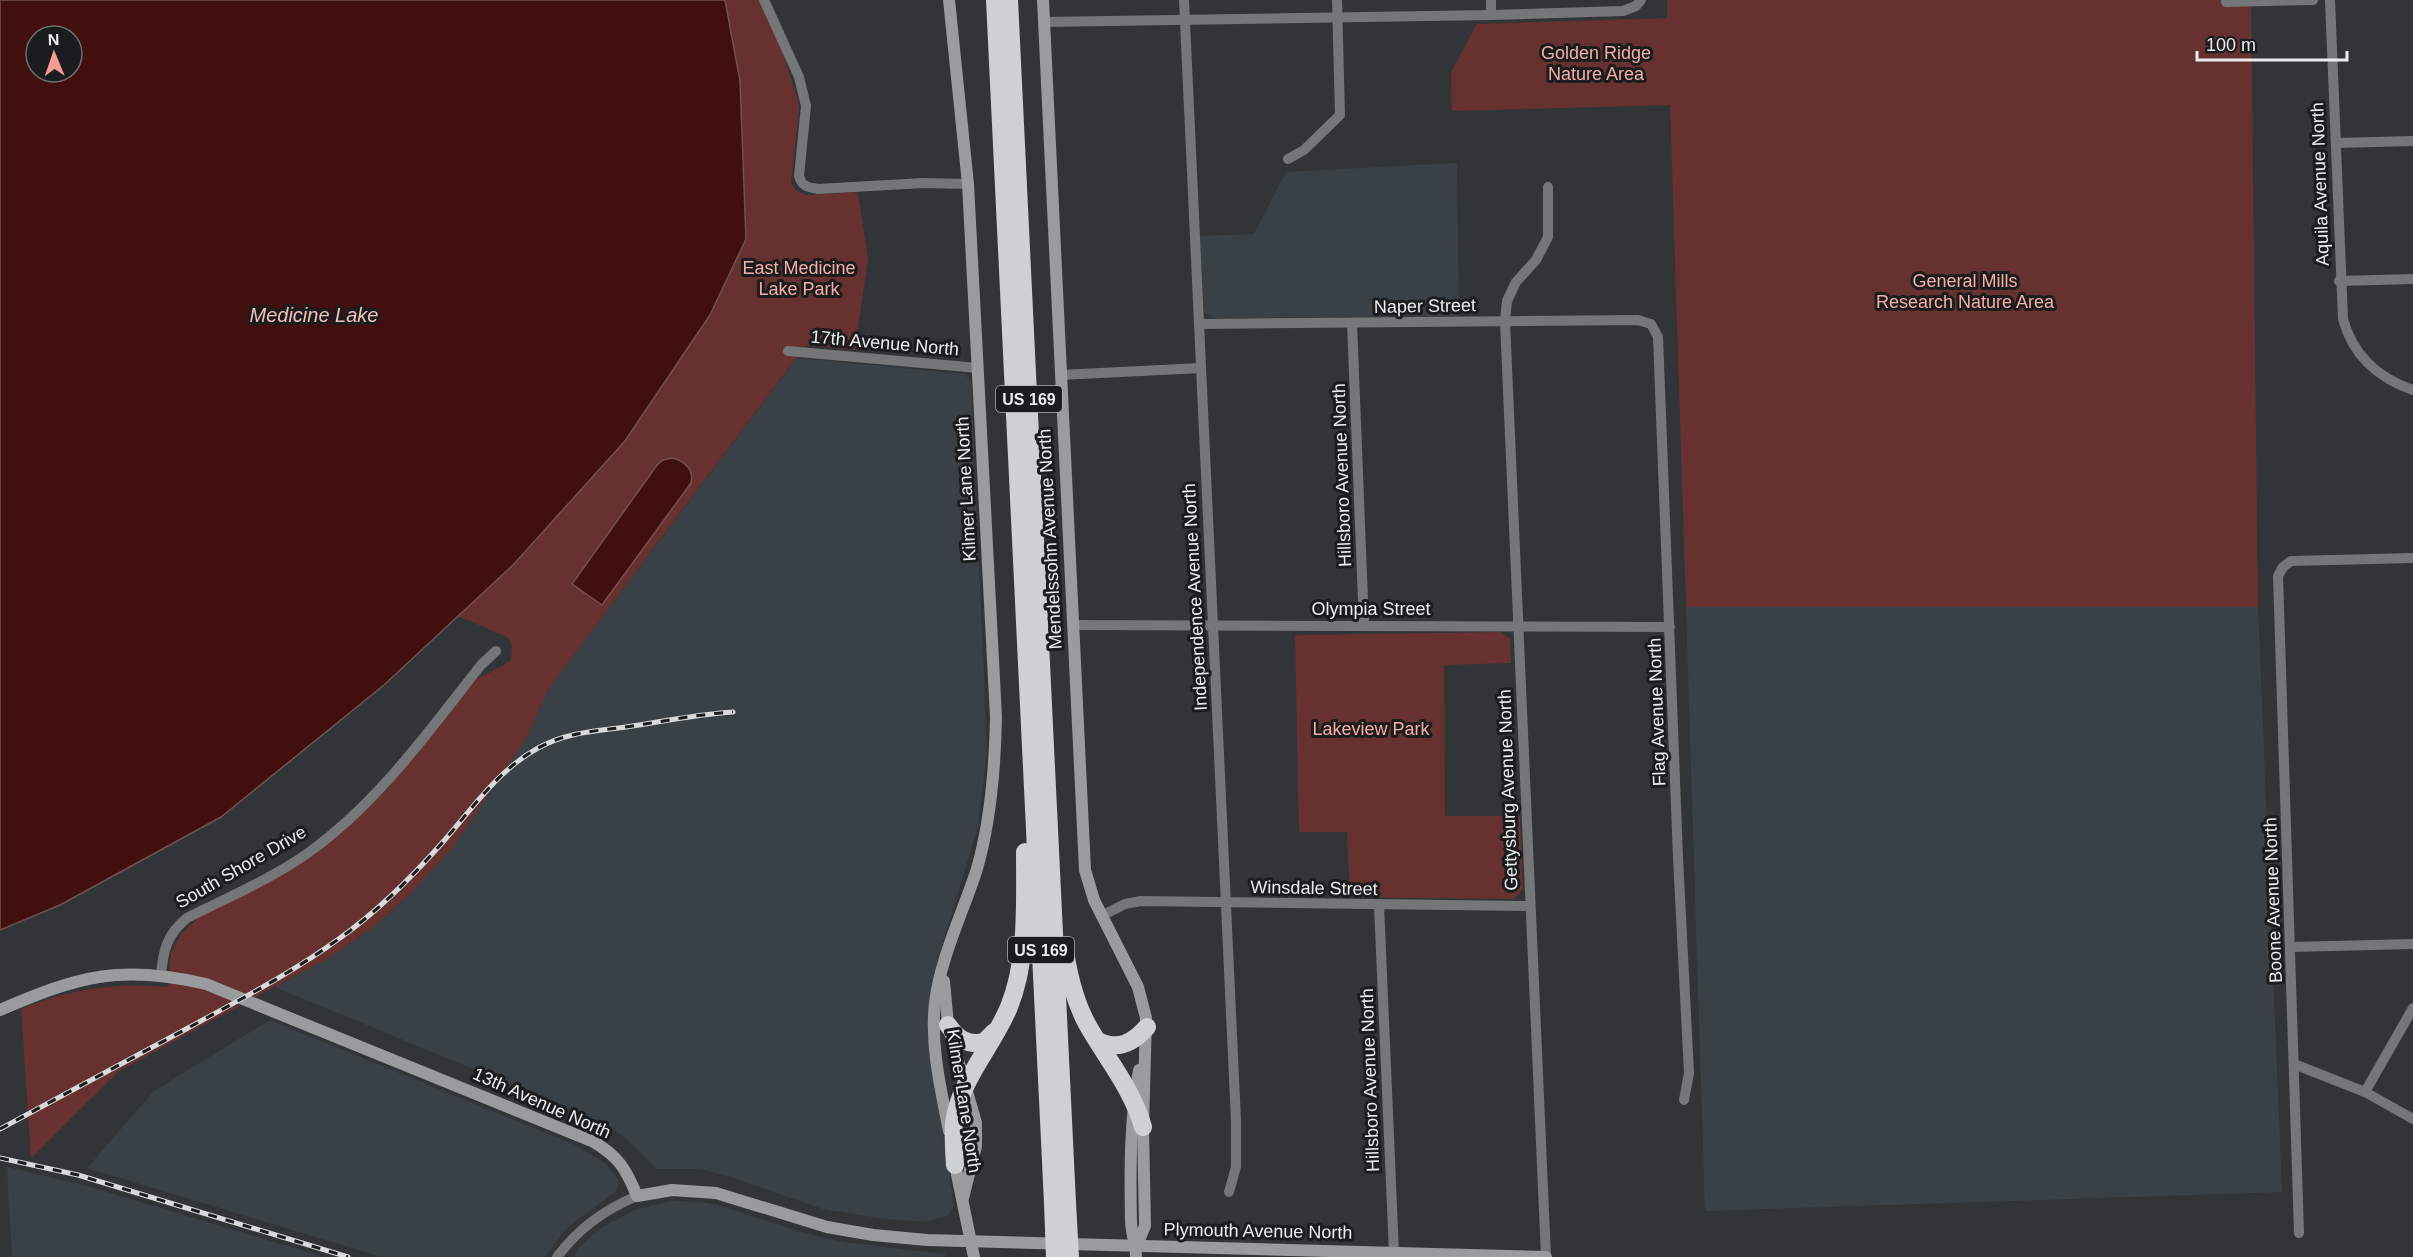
<svg xmlns="http://www.w3.org/2000/svg" width="2413" height="1257" viewBox="0 0 2413 1257" font-family="Arial,sans-serif">
<rect width="100%" height="100%" fill="#323537"/>
<g fill="#394146">
<polygon points="1457,163 1459,316 1215,318 1204,312 1200,236 1254,234 1286,172"/>
<polygon points="797,358 965,374 971,382 987,751 978,826 939,956 928,1011 930,1049 954,1206 949,1215 925,1222 879,1218 823,1209 731,1177 700,1169 657,1169 630,1142 606,1124 275,987 332,956 375,926 410,894 528,735 549,688"/>
<polygon points="1686,607 2258,607 2282,1192 1705,1211"/>
<polygon points="270,1020 575,1145 605,1163 619,1180 617,1190 565,1230 545,1257 382,1257 87,1168 154,1091"/>
<polygon points="7,1167 87,1186 324,1257 12,1257"/>
<polygon points="672,1201 703,1202 721,1206 801,1232 843,1242 945,1254 945,1257 573,1257 581,1245 604,1226 637,1209"/>
</g>
<g fill="#66312e">
<path d="M725,0H759L781,48L798,100L799,111L791,183L797,191L806,195L858,192L868,259L855,350L806,345L549,688L528,735L453,847L410,894L375,926L332,956L119,1071L31,1158L21,1009C68,989 117,982 168,987L171,953L181,934L198,918L312,857L385,792L476,680C488,672 500,669 511,660L512,646L507,637L458,616L513,565L625,441L710,315L746,239L740,81Z"/>
<polygon points="1667,0 2251,0 2258,607 1686,607 1670,105 1452,111 1451,72 1477,24 1667,18"/>
<polygon points="1501,632 1510,639 1511,663 1444,665 1445,816 1520,816 1523,889 1514,899 1350,897 1347,832 1299,832 1295,635"/>
</g>
<g fill="#400f0e" stroke="#735151" stroke-width="1.5" fill-rule="evenodd">
<path d="M0,0H725L740,81L746,239L710,315L625,441L513,565L384,685L221,817L60,905L0,930ZM36,36H72V72H36Z"/>
<path d="M673,458C686,462 694,469 691,483L602,605L572,584L657,465L663,460Z"/>
</g>
<g fill="none" stroke-linecap="round" stroke-linejoin="round">
<g stroke="#757677" stroke-width="10">
<path d="M764,0L799,77L806,106L799,176C802,187 808,187 818,189L923,183L968,184"/>
<polyline points="1184,0 1236,1121 1236,1167 1229,1192"/>
<polyline points="1491,0 1491,15"/>
<path d="M2330,0L2343,319C2353,356 2378,378 2413,390"/>
<polyline points="2226,2 2313,0"/>
<polyline points="1043,22 1491,15 1623,11 1636,6 1641,0"/>
<polyline points="2336,143 2413,141"/>
<polyline points="1288,159 1304,150 1340,115 1337,0"/>
<polyline points="2339,281 2413,279"/>
<polyline points="1352,323 1364,625"/>
<polyline points="1199,324 1638,320 1651,324 1658,337 1678,858 1689,1073 1684,1100"/>
<polyline points="788,351 978,368"/>
<polyline points="1060,375 1201,368"/>
<polyline points="1073,625 1670,627"/>
<polyline points="1379,905 1394,1253"/>
<polyline points="1101,916 1125,904 1141,901 1529,906"/>
<polyline points="2291,947 2413,944"/>
<path d="M161,975C163,951 167,934 187,918C227,898 271,879 308,853C378,803 428,732 481,665L496,651"/>
<polyline points="2294,1064 2365,1092 2413,1119"/>
<polyline points="2365,1092 2413,1008"/>
<polyline points="2299,1233 2278,576 2283,567 2291,561 2413,558"/>
<path d="M557,1257C579,1228 604,1210 637,1196"/>
<polyline points="1546,1257 1505,321 1507,301 1516,282 1536,260 1548,237 1548,187"/>
</g>
<g stroke="#999b9d" stroke-width="12">
<polyline points="1043,0 1085,870 1094,900 1138,987 1146,1018 1143,1127 1145,1226 1136,1247"/>
<polyline points="944,981 948,1025 976,1123 976,1146 963,1198"/>
<path d="M0,1010C79,976 120,964 206,984L594,1142C619,1157 626,1169 637,1196L672,1190L716,1193L827,1227L873,1235L927,1240L1546,1257"/>
<path d="M949,1131C941,1090 930,1045 935,1003C940,960 962,914 976,872C991,822 995,769 996,717L968,184L949,0"/>
<polyline points="954,1160 974,1257"/>
<path d="M1136,1257C1136,1244 1131,1233 1131,1220C1130,1170 1130,1119 1139,1070"/>
</g>
<g stroke="#ced1d4" stroke-width="18">
<polyline points="995,0 1053,1203"/>
<polyline points="1009,0 1067,1203"/>
<path d="M1065,952C1069,977 1075,1002 1087,1024C1106,1058 1132,1088 1143,1127"/>
<path d="M948,1025C957,1038 967,1046 984,1042L994,1032"/>
<path d="M1098,1041C1118,1051 1133,1043 1147,1027"/>
<path d="M955,1165C954,1151 953,1137 954,1123C959,1081 993,1046 1009,1007C1028,960 1025,903 1025,852"/>
</g>
<defs>
<g id="rail">
<path d="M0,1129C63,1095 125,1062 188,1028C239,1000 292,973 340,938C378,911 411,878 442,843C472,809 498,770 538,748C571,730 603,731 639,725C670,720 701,714 733,712"/>
<polyline points="0,1158 78,1175 348,1257"/>
</g>
</defs>
<use href="#rail" stroke="#d8d9da" stroke-width="5"/>
<use href="#rail" stroke="#1b1c1d" stroke-width="3" stroke-dasharray="9" stroke-linecap="butt"/>
<g stroke="#ced1d4" stroke-width="18">
<polyline points="1053,1203 1055,1257"/>
<polyline points="1067,1203 1070,1257"/>
</g>
</g>
<g text-anchor="middle" stroke-width="6" stroke-linejoin="round" paint-order="stroke">
<g fill="#1b1c1d" stroke="#adaeaf" stroke-width="1.5">
<rect x="996" y="386" width="66" height="26" rx="4.5"/>
<rect x="1008" y="937" width="66" height="26" rx="4.5"/>
</g>
<g font-size="16" font-weight="bold" fill="#ebeced">
<text x="1029" y="405">US 169</text>
<text x="1041" y="956">US 169</text>
</g>
<g font-size="18" fill="#f5ada6" stroke="#1b1c1d">
<text x="1596" y="59">Golden Ridge<tspan x="1596" dy="21">Nature Area</tspan></text>
<text x="799" y="274">East Medicine<tspan x="799" dy="21">Lake Park</tspan></text>
<text x="1965" y="287">General Mills<tspan x="1965" dy="21">Research Nature Area</tspan></text>
<text x="1371" y="735">Lakeview Park</text>
</g>
<g font-size="18" fill="#ebeced" stroke="#1b1c1d">
<text transform="translate(2320 184) rotate(-92)" y="6">Aquila Avenue North</text>
<text transform="translate(1425 306) rotate(-1)" y="6">Naper Street</text>
<text transform="translate(885 343) rotate(5)" y="6">17th Avenue North</text>
<text transform="translate(1342 475) rotate(-92)" y="6">Hillsboro Avenue North</text>
<text transform="translate(966 489) rotate(-93)" y="6">Kilmer Lane North</text>
<text transform="translate(1050 539) rotate(-93)" y="6">Mendelssohn Avenue North</text>
<text transform="translate(1195 597) rotate(-93)" y="6">Independence Avenue North</text>
<text x="1371" y="615">Olympia Street</text>
<text transform="translate(1657 712) rotate(-92)" y="6">Flag Avenue North</text>
<text transform="translate(1508 790) rotate(-92)" y="6">Gettysburg Avenue North</text>
<text transform="translate(241 867) rotate(-30)" y="6">South Shore Drive</text>
<text transform="translate(1314 888) rotate(1)" y="6">Winsdale Street</text>
<text transform="translate(2273 900) rotate(-92)" y="6">Boone Avenue North</text>
<text transform="translate(1370 1080) rotate(-92)" y="6">Hillsboro Avenue North</text>
<text transform="translate(964 1101) rotate(81)" y="6">Kilmer Lane North</text>
<text transform="translate(542 1103) rotate(24)" y="6">13th Avenue North</text>
<text transform="translate(1258 1231) rotate(1)" y="6">Plymouth Avenue North</text>
</g>
<g font-size="20" font-style="italic" fill="#f6bfb9" stroke="#1b1c1d">
<text x="314" y="322">Medicine Lake</text>
</g>
</g>
<g transform="translate(54 54) rotate(358)"><circle r="28" fill="#1b1c1d" stroke="#6e6f70" stroke-width="1.5"/>
<path d="M0-4.5L10 22L0 15L-10 22Z" fill="#f59c94"/>
<text y="-9" font-size="16" font-weight="bold" text-anchor="middle" fill="#ebeced">N</text>
</g>
<path d="M2197 51v9h150v-9" fill="none" stroke="#ebeced" stroke-width="3"/>
<text x="2206" y="51" font-size="18" fill="#ebeced" stroke="#1b1c1d" stroke-width="4.5" paint-order="stroke">100 m</text>
</svg>
